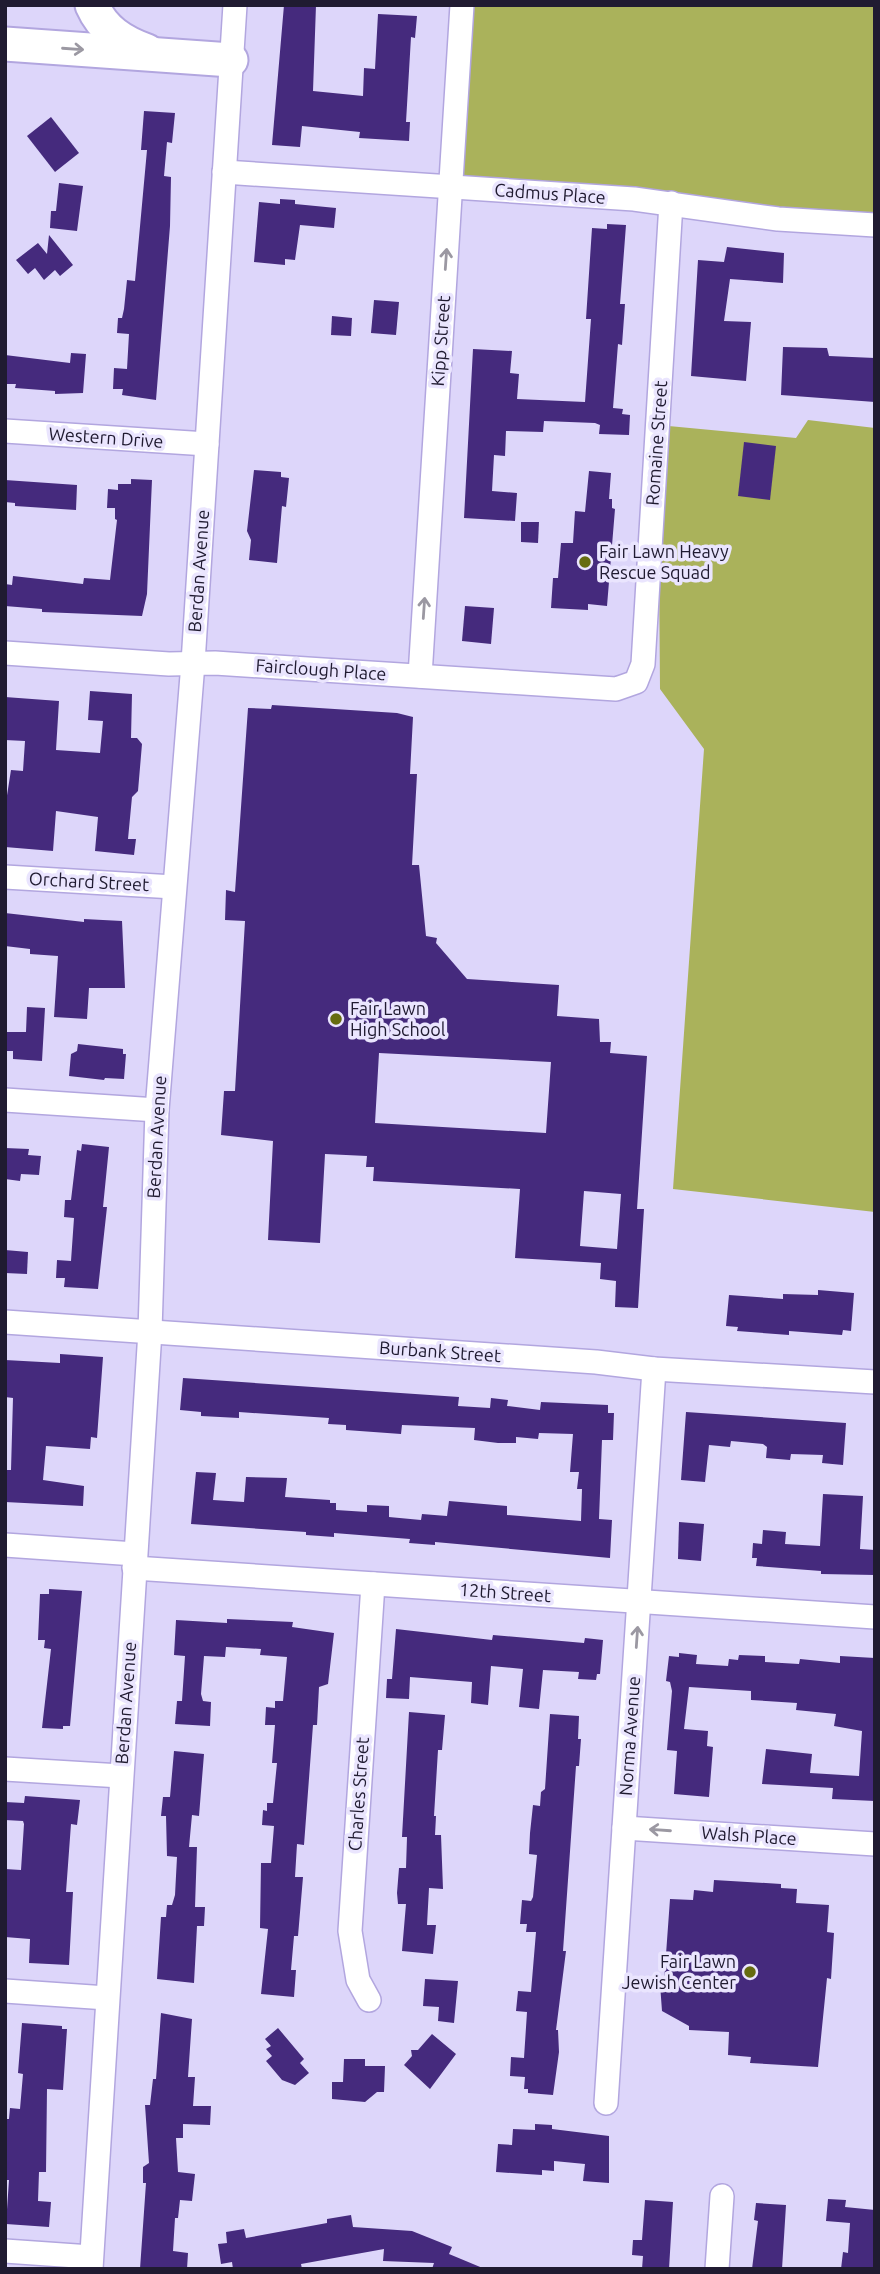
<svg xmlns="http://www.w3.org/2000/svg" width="880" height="2274" viewBox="0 0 880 2274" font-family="Ubuntu,sans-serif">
<rect width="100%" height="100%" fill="#ddd6fa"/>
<g fill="#aab25b">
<polygon points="462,5 875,5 875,225 452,188"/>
<polygon points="808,420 875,428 875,1212 673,1189 704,749 660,689 658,425 796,438"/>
</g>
<g fill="#452a7d" fill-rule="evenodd">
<polygon points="284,5 316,5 313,91 363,96 364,68 375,69 378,14 417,16 415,38 411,37 406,122 410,122 409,141 359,138 360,132 302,126 300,147 272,145"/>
<polygon points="144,111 175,113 172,143 167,142 164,176 171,177 170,226 156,400 122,395 123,389 113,389 114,368 127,369 129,334 117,333 118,318 122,318 124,309 127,280 135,281 147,150 141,150"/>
<polygon points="51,117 79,153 55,172 27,136"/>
<polygon points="59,183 83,186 77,231 50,228 51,211 56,211"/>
<polygon points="280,199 295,200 295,204 336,208 334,228 300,225 295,260 285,259 285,265 254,262 259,202 280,204"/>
<polygon points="607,224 626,225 620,304 625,304 622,345 618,344 613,408 623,409 622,414 630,415 629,435 599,434 600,425 595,423 544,421 543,432 506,431 505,456 494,455 492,491 517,493 515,521 464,518 473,349 512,351 510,373 519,374 517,399 585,402 591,319 586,319 592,228 607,229"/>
<polygon points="49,235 73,265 60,276 55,270 44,280 35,268 28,274 16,260 38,243 47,254"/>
<polygon points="727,247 784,253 783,283 730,279 724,321 751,322 746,381 691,376 698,260 724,262"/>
<polygon points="374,300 399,302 396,335 371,333"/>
<polygon points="332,316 352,318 351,336 331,335"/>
<polygon points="783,347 827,348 829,356 875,358 875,402 781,395"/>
<polygon points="71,353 86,354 83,393 55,394 55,391 15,388 16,384 5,384 5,355 70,363"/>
<polygon points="744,442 776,446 770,500 738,496"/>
<polygon points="254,470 281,472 281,477 289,478 286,507 282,506 277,563 249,560 251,540 247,531"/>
<polygon points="589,471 611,473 609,499 612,499 612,508 615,509 607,606 588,604 588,610 551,608 553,578 558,578 561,543 573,543 575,511 585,512"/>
<polygon points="131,479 152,480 147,594 142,616 42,612 42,609 5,606 5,584 12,585 13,576 83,584 84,578 110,580 117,520 115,519 115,508 107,508 108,489 118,490 118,484 131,484"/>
<polygon points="5,480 77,485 76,510 15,506 15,503 5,502"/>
<polygon points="521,522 539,522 538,543 521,542"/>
<polygon points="465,606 494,608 491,644 462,641"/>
<polygon points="90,691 132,694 131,738 137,738 142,744 138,791 132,797 128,839 136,839 134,855 95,851 98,817 56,811 53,851 5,847 5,808 11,770 23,771 25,741 5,740 5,697 59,701 56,750 100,753 103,721 88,720"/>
<path d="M272,705L397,713L413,717L410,774H417L412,865H419L426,936L437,938L436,943L467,979L559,985L557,1016L599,1019L600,1042H611L610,1053L647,1056L637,1209H644L638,1308L615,1307L616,1281L600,1279L601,1263L515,1258L520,1189L373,1181L374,1167H366L367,1156L325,1154L320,1243L268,1240L273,1141L221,1135L224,1091H235L245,921L225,920L226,890L235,892L248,708L271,709ZM379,1053L551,1062L546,1133L375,1123ZM584,1191L621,1194L617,1249L580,1246Z"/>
<polygon points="5,913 84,922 84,919 122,921 125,988 89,988 87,1019 54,1017 58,956 30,954 30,949 5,946"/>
<polygon points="27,1007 45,1008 42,1061 13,1059 13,1051 5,1051 6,1032 26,1032"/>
<polygon points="78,1044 123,1049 123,1054 126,1054 124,1079 105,1078 104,1080 69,1076 71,1054 77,1051"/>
<polygon points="82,1144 109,1147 103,1207 107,1207 98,1289 64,1287 65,1278 56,1278 57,1260 71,1261 74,1218 64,1217 65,1200 71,1200 77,1150 81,1151"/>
<polygon points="5,1148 29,1149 28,1155 41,1156 39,1175 21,1174 20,1181 5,1179"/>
<polygon points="5,1250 28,1252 27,1274 5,1273"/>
<polygon points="818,1290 854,1293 851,1331 843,1330 842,1335 789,1331 789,1335 737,1331 738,1327 726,1326 729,1295 783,1299 783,1294 818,1295"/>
<polygon points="60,1354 103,1357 97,1438 91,1437 90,1449 46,1446 43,1480 84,1486 83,1506 5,1502 5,1470 11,1470 13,1398 5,1397 5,1360 60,1363"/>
<polygon points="183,1378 459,1397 458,1406 490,1408 491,1398 508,1400 507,1406 540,1410 541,1402 608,1405 608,1413 614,1413 613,1440 602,1440 599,1519 612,1520 610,1558 435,1542 435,1545 409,1543 410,1539 334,1533 334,1537 306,1535 306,1532 191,1524 196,1472 216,1473 213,1500 244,1502 246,1477 287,1478 285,1497 330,1500 330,1503 336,1503 336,1510 367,1512 367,1505 389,1506 389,1517 421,1520 422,1514 447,1516 449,1501 507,1506 507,1515 581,1521 582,1489 577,1489 579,1472 570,1472 573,1434 539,1433 538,1439 516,1437 516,1443 498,1443 474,1440 475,1428 402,1425 401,1434 346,1430 346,1425 328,1424 329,1418 239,1412 239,1418 201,1416 201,1412 180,1410"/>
<polygon points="686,1412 846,1423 843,1465 822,1463 823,1455 791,1454 790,1460 766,1458 767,1447 763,1444 731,1441 730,1447 709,1445 705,1482 681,1480"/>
<polygon points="823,1494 863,1496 860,1549 875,1550 875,1575 821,1574 821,1571 756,1566 757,1558 752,1558 753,1543 762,1544 763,1530 786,1532 785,1544 820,1546"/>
<polygon points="679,1522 704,1524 701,1561 678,1559"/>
<polygon points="49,1589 82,1591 70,1726 63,1726 63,1729 42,1728 51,1649 44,1648 45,1640 38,1640 40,1594 49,1594"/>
<polygon points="227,1619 293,1622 292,1627 334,1633 328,1684 319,1687 317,1725 313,1725 304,1845 297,1844 295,1877 303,1877 298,1936 294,1936 291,1970 296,1970 294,1997 261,1994 268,1929 260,1928 261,1863 271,1863 274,1826 262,1825 263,1810 267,1811 267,1803 273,1803 277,1763 272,1763 275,1725 265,1725 266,1707 275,1708 275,1701 283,1701 287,1657 260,1655 261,1649 226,1647 225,1657 204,1656 201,1694 203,1701 211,1702 210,1726 175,1724 177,1701 182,1701 185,1656 174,1655 176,1620 227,1623"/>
<polygon points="396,1629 492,1640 493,1635 584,1643 585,1638 603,1640 600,1674 597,1674 596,1680 578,1679 579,1672 543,1670 539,1709 519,1707 523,1669 491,1666 488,1705 471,1703 472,1682 410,1677 409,1699 386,1698 387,1679 392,1679"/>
<polygon points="679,1653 697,1655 696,1664 728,1666 729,1659 738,1660 739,1655 765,1656 765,1662 799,1664 800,1659 840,1663 840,1656 875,1658 875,1801 832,1799 833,1788 762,1784 766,1749 812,1754 810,1773 859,1776 862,1731 834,1726 836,1714 796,1710 797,1703 751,1700 751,1691 689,1687 684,1729 708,1731 707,1746 713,1747 709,1797 674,1794 677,1751 667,1750 672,1691 670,1682 666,1681 669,1656 679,1657"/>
<polygon points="409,1712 445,1715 442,1750 438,1750 434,1816 436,1816 435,1835 441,1835 443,1889 429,1888 427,1925 436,1925 433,1954 402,1951 406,1904 398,1904 397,1893 399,1868 406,1868 407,1837 402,1837"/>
<polygon points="550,1714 579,1716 578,1739 581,1739 579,1766 576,1766 563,1951 566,1951 556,2030 558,2030 559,2052 553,2095 528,2093 528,2089 524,2089 525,2077 510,2076 511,2057 524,2058 527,2012 516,2011 518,1991 531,1992 536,1932 526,1932 527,1924 520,1924 522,1900 531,1901 533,1897 537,1855 529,1854 530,1833 533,1805 540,1806 541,1792 545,1789"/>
<polygon points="174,1751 204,1754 199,1816 192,1815 189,1847 197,1847 195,1907 205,1907 204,1926 197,1926 194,1983 157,1979 161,1917 166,1917 167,1905 172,1905 175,1895 177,1857 167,1856 166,1816 161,1816 163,1797 170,1797"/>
<polygon points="25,1796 80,1800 77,1825 71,1824 66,1892 73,1892 69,1965 29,1963 30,1939 5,1937 5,1869 21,1870 24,1824 23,1821 5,1820 5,1802 24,1803"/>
<polygon points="714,1880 781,1884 781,1888 797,1889 796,1903 829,1905 827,1932 834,1933 831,1979 827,1978 818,2067 750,2063 751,2057 728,2055 729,2032 689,2030 689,2026 662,2011 660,1984 664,1982 670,1899 693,1900 694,1890 713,1892"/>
<polygon points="425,1979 458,1981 454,2023 438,2021 439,2007 423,2006"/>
<polygon points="161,2013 192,2019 188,2077 195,2077 193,2106 211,2106 210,2125 183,2124 183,2138 176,2138 178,2172 195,2174 192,2201 180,2200 178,2218 175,2218 173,2251 188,2253 187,2269 140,2269 146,2183 143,2183 143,2167 149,2163 145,2105 150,2105 153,2079 156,2079"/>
<polygon points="22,2023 62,2026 62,2029 67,2029 63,2090 47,2089 46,2172 39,2172 38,2201 51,2202 49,2227 6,2224 9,2180 5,2180 5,2119 9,2119 10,2108 20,2109 23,2074 18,2073"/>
<polygon points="278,2028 304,2059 300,2063 309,2073 295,2085 282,2080 266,2061 272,2056 266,2049 271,2046 265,2039"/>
<polygon points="432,2034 456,2054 430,2089 404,2065 412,2056 411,2050 418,2050"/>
<polygon points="344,2059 365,2059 365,2066 385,2066 384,2092 377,2092 365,2102 332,2099 332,2082 343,2082"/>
<polygon points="535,2124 552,2125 552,2129 609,2136 609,2183 583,2181 585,2164 554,2161 554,2171 542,2170 542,2175 496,2172 498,2144 512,2145 513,2129 535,2130"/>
<polygon points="828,2199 846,2200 845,2207 875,2210 875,2269 841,2269 843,2252 848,2253 850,2223 826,2221"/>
<polygon points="645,2200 673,2202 669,2269 642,2269 643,2256 632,2255 633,2240 642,2240"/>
<polygon points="756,2203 786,2205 782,2269 752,2269 758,2221 754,2220"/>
<polygon points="351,2215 353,2227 412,2231 452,2247 449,2254 485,2269 432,2269 434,2263 383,2261 384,2249 301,2264 302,2269 233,2269 232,2262 221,2264 218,2244 227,2243 226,2232 244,2229 246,2238 327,2223 327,2219"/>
</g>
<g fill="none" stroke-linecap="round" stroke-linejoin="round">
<defs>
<g id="minor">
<polyline points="224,172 634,199 778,219 875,225"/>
<polyline points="5,431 207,444"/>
<polyline points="5,653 169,664 215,663 616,689 636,682 643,664 671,203"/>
<polyline points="420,676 462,5"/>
<polyline points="5,877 174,887"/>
<polyline points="5,1100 157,1110"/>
<polyline points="5,1322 596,1362 654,1369 875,1382"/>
<polyline points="5,1545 135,1554"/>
<polyline points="134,1568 875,1617"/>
<polyline points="5,1769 121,1776"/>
<polyline points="624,1828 875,1844"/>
<polyline points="5,1991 107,1998"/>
<polyline points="369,2000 358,1980 350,1931 373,1584"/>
<polyline points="606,2103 654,1369"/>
<polyline points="5,2251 91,2257"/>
<polyline points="91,2269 150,1331 157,1110 193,663 235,5"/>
<polyline points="717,2269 722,2196"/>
</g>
<g id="highway">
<path d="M92,5C103,30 122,42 147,51"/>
<polyline points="5,44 231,60"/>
</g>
</defs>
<use href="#minor" stroke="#b2a6df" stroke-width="26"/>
<use href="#highway" stroke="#b2a6df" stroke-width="37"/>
<use href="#minor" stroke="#fff" stroke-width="23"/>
<use href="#highway" stroke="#fff" stroke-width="33"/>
</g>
<defs><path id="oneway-shaft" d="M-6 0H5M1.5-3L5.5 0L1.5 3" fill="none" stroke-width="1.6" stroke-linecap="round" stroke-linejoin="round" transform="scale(1.75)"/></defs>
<g stroke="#9b98a2">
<use href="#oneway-shaft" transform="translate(73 49) rotate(4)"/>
<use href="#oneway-shaft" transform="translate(446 259) rotate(-86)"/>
<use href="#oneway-shaft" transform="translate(424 608) rotate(-86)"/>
<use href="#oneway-shaft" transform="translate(637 1637) rotate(-86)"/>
<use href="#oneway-shaft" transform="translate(660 1830) rotate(-176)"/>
</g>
<g fill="#666c10" stroke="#eae5fe" stroke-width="2.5">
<circle cx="585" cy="562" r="7"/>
<circle cx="336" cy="1019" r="7"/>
<circle cx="750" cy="1972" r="7"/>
</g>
<g text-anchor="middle" stroke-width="7" stroke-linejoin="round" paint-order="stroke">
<g font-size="18" fill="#201b31" stroke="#eae5fe">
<text transform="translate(550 194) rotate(4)" y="6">Cadmus Place</text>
<text transform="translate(441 341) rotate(-86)" y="6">Kipp Street</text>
<text transform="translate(106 438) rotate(4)" y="6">Western Drive</text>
<text transform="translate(657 443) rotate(-86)" y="6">Romaine Street</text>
<text transform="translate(199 571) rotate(-86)" y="6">Berdan Avenue</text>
<text transform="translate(321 670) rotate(4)" y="6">Fairclough Place</text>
<text transform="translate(89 882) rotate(3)" y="6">Orchard Street</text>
<text transform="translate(157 1137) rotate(-87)" y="6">Berdan Avenue</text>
<text transform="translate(440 1352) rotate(4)" y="6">Burbank Street</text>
<text transform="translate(505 1593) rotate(4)" y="6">12th Street</text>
<text transform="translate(126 1703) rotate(-86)" y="6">Berdan Avenue</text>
<text transform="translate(630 1736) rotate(-86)" y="6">Norma Avenue</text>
<text transform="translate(359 1794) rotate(-86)" y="6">Charles Street</text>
<text transform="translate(749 1836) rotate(4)" y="6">Walsh Place</text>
</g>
<g font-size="18" fill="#201b31" stroke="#eae5fe" text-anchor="start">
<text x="599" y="558">Fair Lawn Heavy<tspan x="599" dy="21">Rescue Squad</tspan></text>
<text x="350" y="1015">Fair Lawn<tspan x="350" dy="21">High School</tspan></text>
<text x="736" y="1968" text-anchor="end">Fair Lawn<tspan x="736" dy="21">Jewish Center</tspan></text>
</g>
</g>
<rect width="880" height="2274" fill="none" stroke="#201b31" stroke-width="14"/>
</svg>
